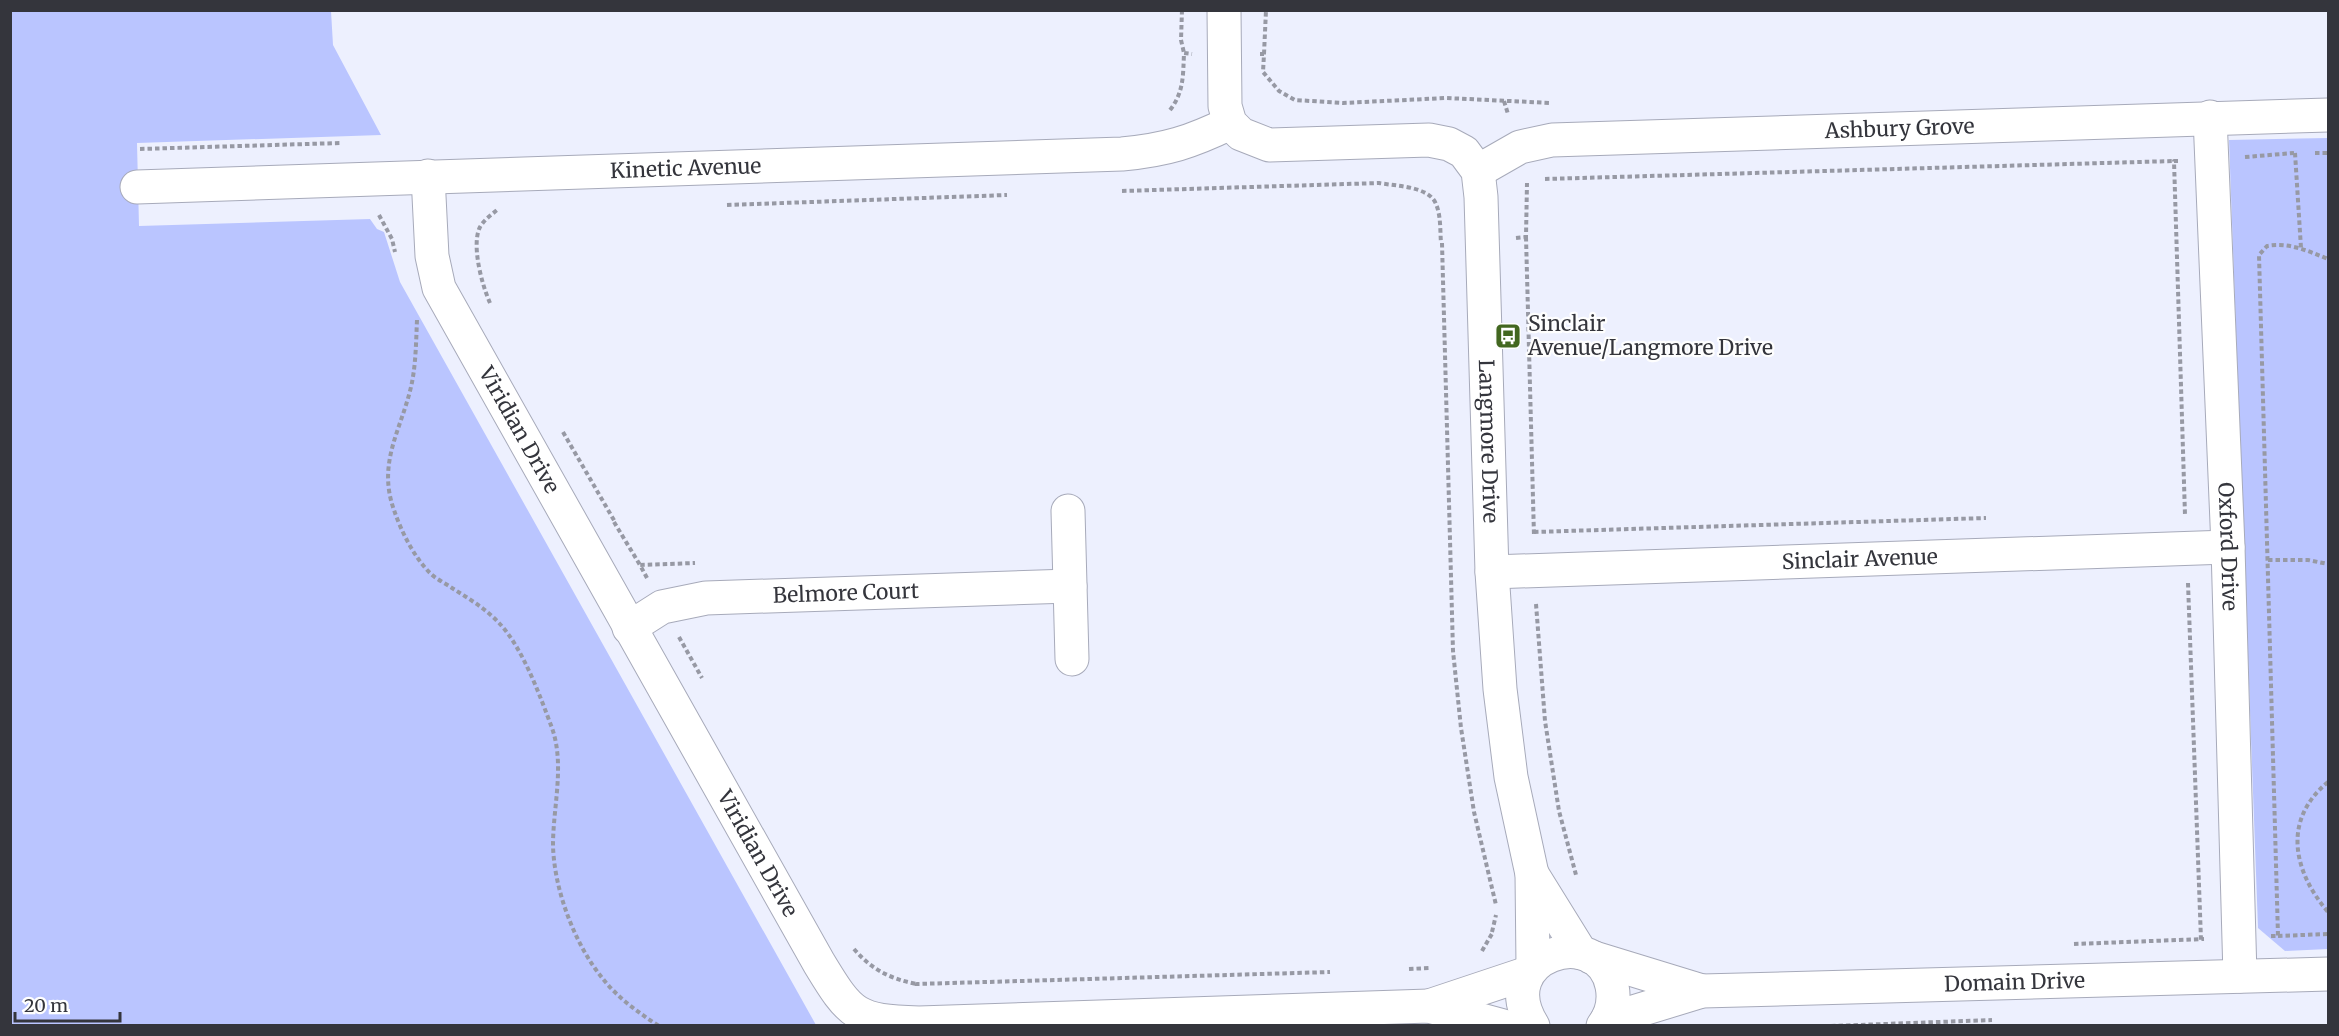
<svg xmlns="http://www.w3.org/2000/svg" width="2339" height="1036" viewBox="0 0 2339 1036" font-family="Merriweather,serif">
<rect width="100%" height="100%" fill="#edf0fe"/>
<g fill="#bac5ff">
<polygon points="10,11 331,11 333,45 381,135 137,143 139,226 370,219 377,229 384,232 400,282 816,1025 11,1025"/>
<polygon points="2328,138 2328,949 2285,951 2258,928 2229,140"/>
</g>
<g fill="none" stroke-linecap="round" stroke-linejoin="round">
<defs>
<g id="minor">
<path id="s1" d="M2210,117L2228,547L2240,976"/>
<path id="s2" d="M1478,171L1520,147L1552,140L2328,115"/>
<path id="s3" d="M428,176L432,256L439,288L819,963C851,1016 856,1021 919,1023L1429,1006L1503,1026"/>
<path id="s4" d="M137,187L1122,154C1166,150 1191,142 1230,123"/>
<polyline points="1068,511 1072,659"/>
<path id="s5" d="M1492,572L2228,547"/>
<path id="s6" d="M629,628L662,607L706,598L1070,586"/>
<polyline points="1429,1006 1528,973"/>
</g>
<g id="tertiary">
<path id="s7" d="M1224,10L1225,106L1230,123L1241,134L1269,145L1429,140L1449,144L1464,152L1478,171L1481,197L1492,572L1500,689L1511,777L1532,874L1533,966"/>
<polyline points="1532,874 1581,953"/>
<polyline points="1591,957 1702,991"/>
<path id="s8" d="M1607,1020L1702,991L2328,974"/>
<path d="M1533,1026C1489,956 1599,921 1612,986C1615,1001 1612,1014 1603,1026"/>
</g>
</defs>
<use href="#minor" stroke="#a7aaba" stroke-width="35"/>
<use href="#tertiary" stroke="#a7aaba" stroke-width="35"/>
<g stroke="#9799a4" stroke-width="4" stroke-dasharray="4.5 3" stroke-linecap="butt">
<polyline points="1182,10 1181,40 1184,53"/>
<polyline points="1260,54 1264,54 1263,72 1279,91 1295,100 1343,103 1446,98 1551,103"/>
<polyline points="1264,54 1266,10"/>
<polyline points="1504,101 1508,114"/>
<path d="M1170,110C1184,92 1183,75 1184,53L1192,54"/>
<polyline points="140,149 340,143"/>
<polyline points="2295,153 2301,248"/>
<polyline points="2315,153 2328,153"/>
<polyline points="2245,157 2294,153"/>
<polyline points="2178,161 2174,161 2185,515"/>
<polyline points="1545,179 2174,161"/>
<path d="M1122,191L1379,183C1395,186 1429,186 1436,204C1441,216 1440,230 1441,243"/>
<polyline points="727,205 1007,195"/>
<polyline points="379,215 392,239 395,252"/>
<polyline points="1526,237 1534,536"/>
<polyline points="1516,238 1526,237 1527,183"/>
<polyline points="1442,243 1453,651 1461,728 1474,812 1496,905"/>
<path d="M490,303C482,285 471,245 480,227C484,220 491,215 497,210"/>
<path d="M417,320C416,342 416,365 411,387C401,430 377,463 394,510C401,531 414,557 430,573C436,579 445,583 452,588C468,598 486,609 499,623C523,648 540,696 552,728C565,765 553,807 553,845C554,890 575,945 603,979C618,998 639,1013 659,1026"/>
<polyline points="563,432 615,522"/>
<polyline points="614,522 640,565"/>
<polyline points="1534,532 1986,518"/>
<polyline points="2268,560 2308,560 2328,564"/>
<polyline points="647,578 640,565 695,563"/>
<polyline points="2188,583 2201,940"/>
<polyline points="1536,604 1545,721 1559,811 1576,875"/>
<polyline points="679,637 702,678"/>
<path d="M2328,782C2282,820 2293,871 2328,912"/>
<polyline points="1492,932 1496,915"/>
<path d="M2271,936H2278L2259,255L2267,246C2289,242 2308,251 2328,259"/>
<polyline points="2278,936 2328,934"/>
<polyline points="2074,944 2204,939"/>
<path d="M854,949C871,969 890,979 917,984"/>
<polyline points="1482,951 1493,932"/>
<polyline points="1409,969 1429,968"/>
<polyline points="917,986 917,984 1330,972"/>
<polyline points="1831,1026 1992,1020"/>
</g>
<use href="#minor" stroke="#fff" stroke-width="33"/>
<use href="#tertiary" stroke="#fff" stroke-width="33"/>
</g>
<defs>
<symbol id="bus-square" viewBox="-11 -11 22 22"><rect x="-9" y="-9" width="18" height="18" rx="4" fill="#426720" stroke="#fefefe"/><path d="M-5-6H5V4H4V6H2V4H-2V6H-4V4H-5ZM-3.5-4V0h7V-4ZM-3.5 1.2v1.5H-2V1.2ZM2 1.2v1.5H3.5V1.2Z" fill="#fff"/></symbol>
</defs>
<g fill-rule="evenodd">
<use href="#bus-square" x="1493" y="321" width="30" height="30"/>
</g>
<g text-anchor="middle" stroke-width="4.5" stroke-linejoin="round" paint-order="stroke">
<g font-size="21" fill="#34353c" stroke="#fefefe">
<text dy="7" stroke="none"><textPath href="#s2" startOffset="429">Ashbury Grove</textPath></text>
<text dy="7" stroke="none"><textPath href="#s4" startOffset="549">Kinetic Avenue</textPath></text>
<text dy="7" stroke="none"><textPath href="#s3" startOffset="276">Viridian Drive</textPath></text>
<text dy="7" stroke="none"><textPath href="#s7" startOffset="651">Langmore Drive</textPath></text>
<text dy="7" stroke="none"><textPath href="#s1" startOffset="430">Oxford Drive</textPath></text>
<text dy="7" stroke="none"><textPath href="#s5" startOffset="368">Sinclair Avenue</textPath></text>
<text dy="7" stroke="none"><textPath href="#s6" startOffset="224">Belmore Court</textPath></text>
<text dy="7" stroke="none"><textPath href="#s3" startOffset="762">Viridian Drive</textPath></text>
<text dy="7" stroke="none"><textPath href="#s8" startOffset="412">Domain Drive</textPath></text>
</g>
<g font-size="21" fill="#34353c" stroke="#fefefe" text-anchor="start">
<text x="1528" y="331">Sinclair<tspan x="1528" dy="24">Avenue/Langmore Drive</tspan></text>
</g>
</g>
<rect width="2339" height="1036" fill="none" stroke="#34353c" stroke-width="24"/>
<path d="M15 1012v9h105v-9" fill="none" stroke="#34353c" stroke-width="3"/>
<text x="24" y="1012" font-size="18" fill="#34353c" stroke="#fefefe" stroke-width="4.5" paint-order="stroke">20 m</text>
</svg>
